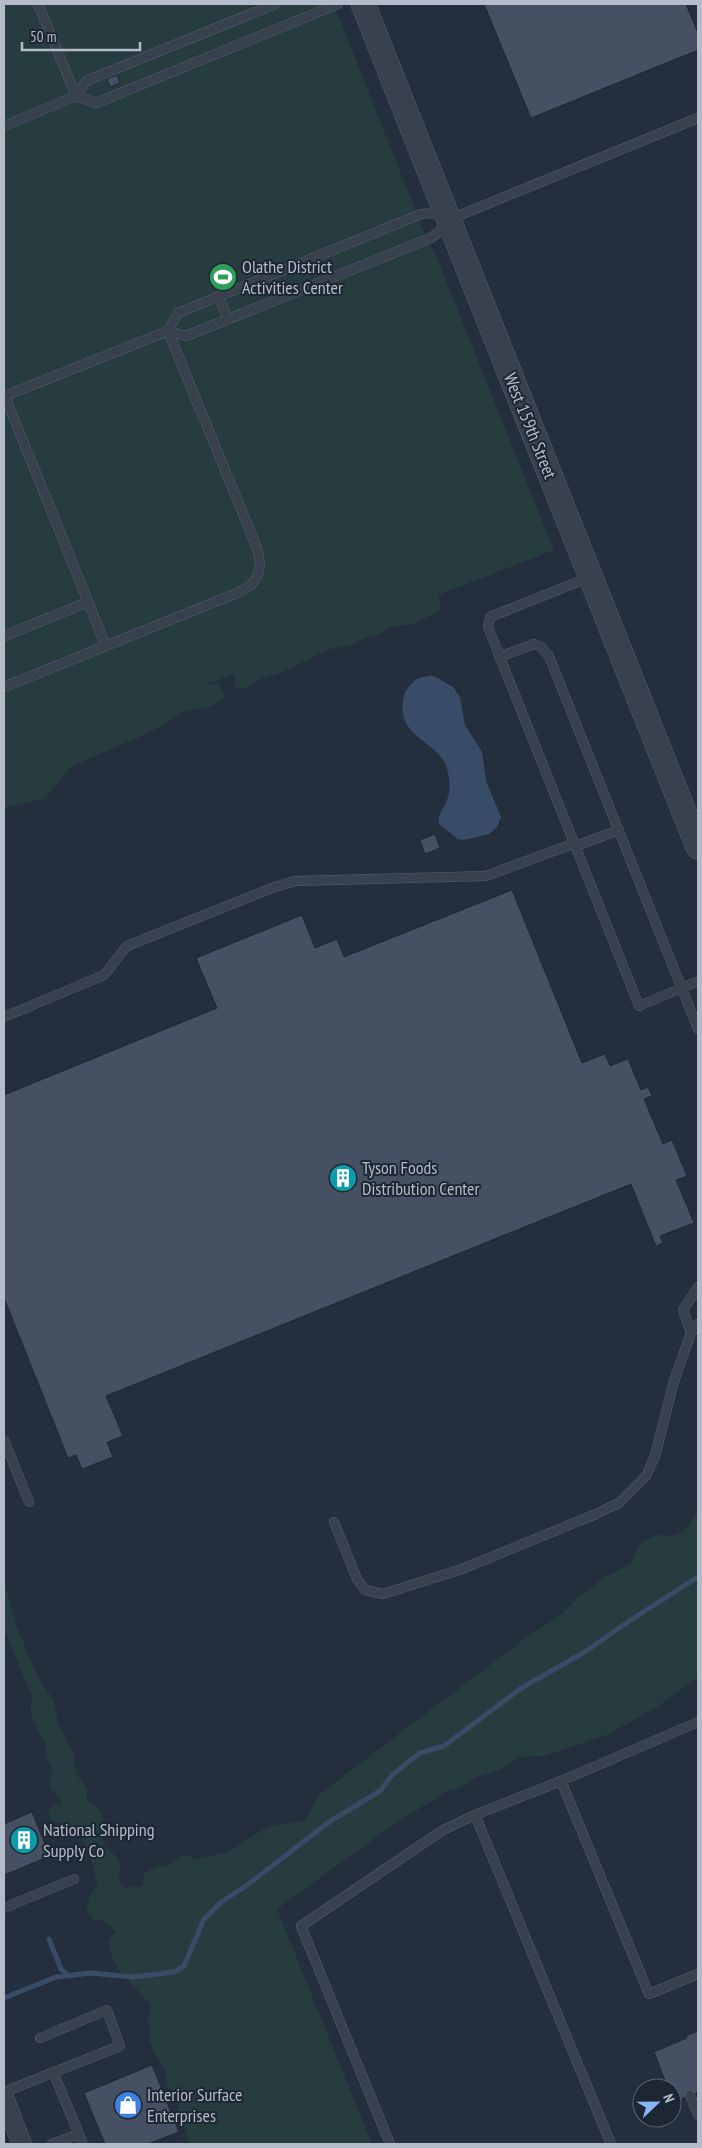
<svg xmlns="http://www.w3.org/2000/svg" width="702" height="2148" viewBox="0 0 702 2148" font-family="'PT Sans Narrow',sans-serif">
<rect width="100%" height="100%" fill="#242f3e"/>
<g fill="#263c3f">
<polygon points="4,4 331,4 338,15 430,247 434,251 554,550 438,595 440,599 440,608 435,613 414,624 388,627 381,634 363,638 353,645 330,649 281,673 260,679 243,689 236,689 234,674 202,686 219,682 225,697 212,706 182,712 161,726 137,738 72,766 45,798 4,808"/>
<path d="M698,1511V1678L655,1708L609,1734L544,1756H534L518,1758L501,1769L473,1778L461,1787L447,1791L393,1825L277,1909L372,2144H189L184,2125L180,2119L178,2099L167,2086L165,2070L153,2050L148,2037L150,2029L147,2021L151,2012L149,2003L118,1969L110,1952L108,1943L111,1936L116,1933L115,1930C111,1928 109,1924 105,1922C102,1920 97,1921 93,1919C81,1909 89,1894 98,1886C92,1865 85,1818 55,1823L50,1818L48,1812L56,1804L61,1805L62,1801L51,1789L50,1782L52,1770L47,1757L45,1740L38,1732L35,1722L33,1720L30,1707L33,1699L4,1629V1581L16,1625L38,1677L54,1701L58,1724L73,1751L77,1775L88,1791L86,1797L88,1802C113,1811 95,1829 105,1846C110,1853 118,1855 120,1864C122,1875 113,1881 125,1888L142,1885L144,1874L158,1865L165,1867L183,1854L195,1859L229,1852L267,1827L304,1821L320,1794L528,1636L557,1618L577,1598L607,1576L631,1564L637,1548L643,1541L662,1534L667,1537C691,1531 686,1528 698,1511Z"/>
</g>
<path fill="#394c67" d="M434,676L453,687L460,697L465,725L482,752L486,781L501,817L497,827L489,834L464,840L458,839L439,824C437,814 444,808 447,800C451,791 450,778 447,769C441,742 397,738 403,702C404,697 404,692 408,688C415,678 422,676 434,676Z"/>
<g fill="none" stroke-linecap="round" stroke-linejoin="round">
<g stroke="#394c67" stroke-width="5">
<polyline points="49,1939 61,1969 69,1976"/>
<polyline points="4,1998 56,1977 91,1973 133,1977 174,1972 184,1966 204,1919 221,1902 246,1886 329,1822 380,1791 393,1774 420,1753 444,1746 520,1689 588,1650 623,1625 698,1577"/>
</g>
</g>
<g fill="#455162" stroke="#1f2835">
<polygon points="484,4 686,4 698,33 698,50 531,118"/>
<polygon points="117,75 120,83 110,87 107,79"/>
<polygon points="435,834 440,848 425,854 420,840"/>
<polygon points="512,890 582,1063 605,1054 610,1066 628,1059 641,1090 648,1087 652,1096 644,1099 663,1144 672,1140 687,1176 676,1180 694,1223 660,1236 663,1243 656,1246 631,1184 106,1396 123,1436 107,1442 113,1457 82,1469 76,1455 68,1458 4,1298 4,1095 217,1008 196,958 302,915 315,948 337,939 344,957"/>
<polygon points="32,1812 50,1856 4,1875 4,1824"/>
<polygon points="698,2031 698,2092 674,2102 672,2088 668,2088 654,2052 687,2038 686,2036"/>
<polygon points="152,2065 179,2132 148,2144 105,2144 84,2093"/>
</g>
<g fill="none" stroke-linecap="round" stroke-linejoin="round">
<defs>
<g id="service">
<polyline points="38,4 76,96 96,103 338,4"/>
<polyline points="4,126 76,96 86,81 275,4"/>
<polyline points="219,297 228,319"/>
<polyline points="168,331 178,313 421,214 433,213 444,218"/>
<polyline points="4,394 106,646"/>
<polyline points="5,396 168,331 186,336 431,238 440,231 448,220 698,118"/>
<polyline points="590,577 490,617 488,627 639,1006 698,981"/>
<polyline points="4,636 88,602"/>
<polyline points="499,657 534,644 541,647 549,656 698,1029"/>
<path d="M4,687L242,591C260,581 263,567 257,548L168,331"/>
<polyline points="576,846 619,830"/>
<polyline points="4,1017 104,975 127,946 272,888 295,881 486,876 575,843"/>
<polyline points="691,1333 683,1310 698,1287"/>
<polyline points="4,1440 29,1502"/>
<polyline points="334,1522 357,1579 365,1590 383,1594 462,1569 596,1514 619,1503 646,1476 655,1456 674,1381 691,1333 698,1324"/>
<polyline points="561,1781 649,1994 698,1974"/>
<polyline points="475,1815 611,2144"/>
<polyline points="4,1908 74,1879"/>
<polyline points="4,2092 120,2046 107,2010 40,2038"/>
<polyline points="690,2095 698,2115"/>
<polyline points="79,2134 83,2144"/>
<polyline points="52,2144 79,2134 53,2072"/>
<polyline points="390,2144 301,1926 443,1830 475,1815 561,1781 698,1722"/>
</g>
<polyline id="minor" points="4,2098 22,2144"/>
<polyline id="tertiary" points="363,4 698,847"/>
</defs>
<use href="#service" stroke="#565f6c" stroke-width="10"/>
<use href="#minor" stroke="#565f6c" stroke-width="20"/>
<use href="#tertiary" stroke="#565f6c" stroke-width="25"/>
<use href="#service" stroke="#38414e" stroke-width="9"/>
<use href="#minor" stroke="#38414e" stroke-width="19"/>
<use href="#tertiary" stroke="#38414e" stroke-width="24"/>
</g>
<defs>
<symbol id="stadium-disc" viewBox="-11 -11 22 22"><circle r="9.5" fill="#2e9e5b" stroke="#1d2633"/><path d="M0-5a6.5 5 0 1 0 0 10a6.5 5 0 1 0 0-10ZM-3.5-1.8h7v3.6h-7Z" fill="#fff"/></symbol>
<symbol id="building-disc" viewBox="-11 -11 22 22"><circle r="9.5" fill="#0f9aa8" stroke="#1d2633"/><path d="M-4-6H4V6H1V3H-1V6H-4ZM-2.5-4.3h1.7v1.8h-1.7ZM.8-4.3h1.7v1.8H.8ZM-2.5-1h1.7V.8h-1.7ZM.8-1h1.7V.8H.8Z" fill="#fff"/></symbol>
<symbol id="shop-disc" viewBox="-11 -11 22 22"><circle r="9.5" fill="#3f7fe0" stroke="#1d2633"/><path d="M-5-2.5h2.3a2.7 3.5 0 0 1 5.4 0H5L5.5 6h-11ZM-1.5-2.5h3a1.5 2.3 0 0 0-3 0Z" fill="#fff"/></symbol>
</defs>
<g fill-rule="evenodd">
<use href="#stadium-disc" x="207" y="261" width="32" height="32"/>
<use href="#building-disc" x="327" y="1162" width="32" height="32"/>
<use href="#building-disc" x="8" y="1824" width="32" height="32"/>
<use href="#shop-disc" x="112" y="2089" width="32" height="32"/>
</g>
<g text-anchor="middle" stroke-width="4" stroke-linejoin="round" paint-order="stroke">
<g font-size="18" fill="#b4bcc9" stroke="#1d2633" text-anchor="start">
<text x="242" y="273">Olathe District<tspan x="242" dy="21">Activities Center</tspan></text>
<text x="362" y="1174">Tyson Foods<tspan x="362" dy="21">Distribution Center</tspan></text>
<text x="43" y="1836">National Shipping<tspan x="43" dy="21">Supply Co</tspan></text>
<text x="147" y="2101">Interior Surface<tspan x="147" dy="21">Enterprises</tspan></text>
</g>
<g font-size="18" fill="#b4bcc9" stroke="#1d2633">
<text transform="translate(530 426) rotate(68)" y="6">West 159th Street</text>
</g>
</g>
<rect width="702" height="2148" fill="none" stroke="#b4bcc9" stroke-width="10"/>
<g transform="translate(657 2103) rotate(68)"><circle r="24" fill="#1d2633" stroke="#59626f"/>
<path d="M0-4L9 19L0 12L-9 19Z" fill="#8ab4f8"/>
<text y="-8" font-size="14" font-weight="bold" text-anchor="middle" fill="#b4bcc9">N</text>
</g>
<path d="M22 42v8h118v-8" fill="none" stroke="#b4bcc9" stroke-width="2.5"/>
<text x="30" y="42" font-size="15" fill="#b4bcc9" stroke="#1d2633" stroke-width="4" paint-order="stroke">50 m</text>
</svg>
